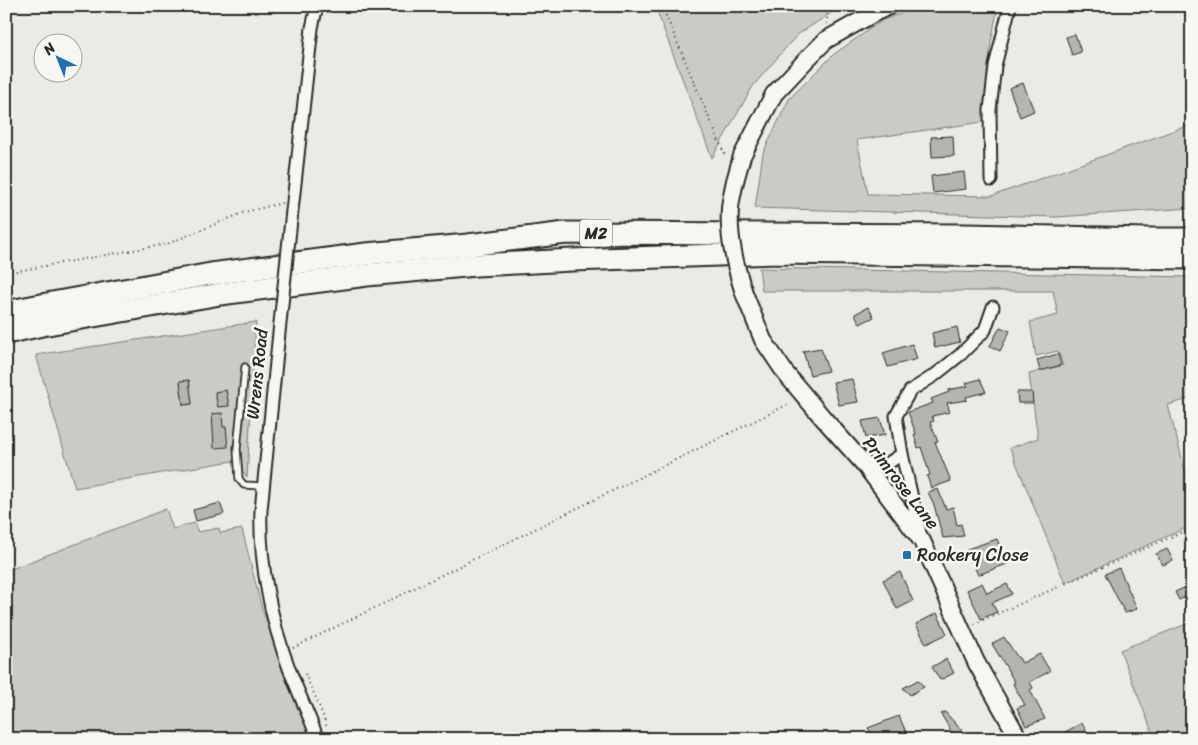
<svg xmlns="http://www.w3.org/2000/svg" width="1198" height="745" viewBox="0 0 1198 745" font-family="Sriracha,sans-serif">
<rect width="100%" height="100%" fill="#eaeae6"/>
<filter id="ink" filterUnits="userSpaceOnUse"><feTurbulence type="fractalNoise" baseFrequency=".02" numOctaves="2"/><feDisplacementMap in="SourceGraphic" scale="10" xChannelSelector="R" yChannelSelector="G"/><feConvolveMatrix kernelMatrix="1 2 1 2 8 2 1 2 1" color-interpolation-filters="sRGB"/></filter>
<g filter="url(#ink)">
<g fill="#cacac7" stroke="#7a7a79" fill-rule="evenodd">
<polygon points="655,6 842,6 797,35 753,86 712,158"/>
<polygon points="921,6 998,6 991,42 983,122 857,140 868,194 992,196 1192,124 1192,208 1056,217 755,208 763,153 789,99 834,54 883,20"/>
<polygon points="759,268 1192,277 1192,398 1168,405 1192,497 1192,525 1065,583 1010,448 1038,438 1029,374 1063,365 1058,351 1036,356 1030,322 1058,315 1053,291 762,291"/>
<path d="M256,322L247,477L232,461L75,488L36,355ZM189,380L192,404L183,405L180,382ZM226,390L229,405L218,407L215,392Z"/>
<polygon points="166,509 173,529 194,523 198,532 219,528 220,533 242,529 262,609 312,739 6,739 6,571"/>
<polygon points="1192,622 1192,739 1155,739 1120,650"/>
</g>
<g fill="#b4b4b1" stroke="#2b2b2b">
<polygon points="1075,34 1081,52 1072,55 1066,37"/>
<polygon points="1023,83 1034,111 1020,117 1009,88"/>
<polygon points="953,136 954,156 932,157 931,137"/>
<polygon points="964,172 966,189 933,193 931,176"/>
<polygon points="868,307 874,317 860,324 855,314"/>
<polygon points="957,327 960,342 935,348 932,333"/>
<polygon points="1000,327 1010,331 1000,351 990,346"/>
<polygon points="912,344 917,359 888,367 883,353"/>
<polygon points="821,348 828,371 810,375 803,351"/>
<polygon points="1058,354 1061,365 1040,371 1037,360"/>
<polygon points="852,379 858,402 839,405 833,382"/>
<polygon points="980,379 986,392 966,397 967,400 947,403 950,412 932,416 934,421 930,422 938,442 935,442 951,481 931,488 927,476 930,475 921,447 918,448 914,435 916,434 908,412 933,403 931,399 949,392 948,390 968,386 966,383"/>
<polygon points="189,380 192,404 183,405 180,381"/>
<polygon points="226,390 229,406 218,407 215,392"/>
<polygon points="1017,392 1032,392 1033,403 1018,403"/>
<polygon points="222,413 223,427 226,427 228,447 214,448 212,414"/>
<polygon points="880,418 885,435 866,438 862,421"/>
<polygon points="938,489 946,509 953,507 957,525 961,524 964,536 943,538 934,505 928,492"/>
<polygon points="220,503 224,514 196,521 193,510"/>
<polygon points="997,539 1007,564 978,575 967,549"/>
<polygon points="1167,549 1173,560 1163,565 1156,554"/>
<polygon points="1119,568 1137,609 1125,613 1105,574"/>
<polygon points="900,572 913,601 897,609 883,580"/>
<polygon points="982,583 987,593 1007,584 1012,594 992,603 997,612 981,619 967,590"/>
<polygon points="1186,587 1190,595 1179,600 1175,592"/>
<polygon points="937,613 947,634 926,644 916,624"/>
<polygon points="1004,637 1018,658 1019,658 1022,663 1040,654 1050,671 1030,682 1033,688 1030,690 1045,719 1026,726 1017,708 1025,705 1013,684 1015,683 1005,665 992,644"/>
<polygon points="946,659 954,673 940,680 932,667"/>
<polygon points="918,680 924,687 910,695 903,688"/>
<polygon points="945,712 964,733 955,738 941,714"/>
<polygon points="899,716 909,739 874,739 868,728"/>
<polygon points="1082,723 1088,734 1079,739 1052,739"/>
</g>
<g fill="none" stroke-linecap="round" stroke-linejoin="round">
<defs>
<polyline id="lane" points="245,367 237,449 239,479 244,485 263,486"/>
<g id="street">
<polyline points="991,180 990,110 995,66 1010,6"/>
<polyline points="292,211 312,28 317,6"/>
<path d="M280,323L261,510C259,563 271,621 290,671C299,694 309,716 318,739"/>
<polyline points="864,464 884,466 902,454"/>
<polyline points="921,537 902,454 896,416 910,391 935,375 960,355 985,330 993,307"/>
</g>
<g id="secondary">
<polyline points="735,181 742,156 774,94 808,58 826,40 876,12 889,6"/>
<polyline points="744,293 763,340 786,374 823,418 864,464 922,541 976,662 1019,739"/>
</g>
<g id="highway">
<polyline points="6,312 36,306 211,274 366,254 468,245 566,233 966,235 1148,239 1192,239"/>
<polyline points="6,333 42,325 220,294 367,275 476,265 572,260 775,253 1192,258"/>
</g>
</defs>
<use href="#lane" stroke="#2b2b2b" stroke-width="9"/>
<use href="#street" stroke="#2b2b2b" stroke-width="15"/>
<use href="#secondary" stroke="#2b2b2b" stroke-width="20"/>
<use href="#highway" stroke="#2b2b2b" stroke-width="25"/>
<g stroke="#2b2b2b" stroke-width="2" stroke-dasharray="1 4" stroke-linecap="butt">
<polyline points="662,6 726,158"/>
<polyline points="827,24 827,6"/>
<polyline points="6,273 167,244 245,212 282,203"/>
<polyline points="1192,418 1190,418 1192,424"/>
<polyline points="974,624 1192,528"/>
<polyline points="293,648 791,403"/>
<polyline points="305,674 319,705 327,727"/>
</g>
<use href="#lane" stroke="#f6f6f2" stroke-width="5.5"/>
<use href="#street" stroke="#f6f6f2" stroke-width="11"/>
<use href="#secondary" stroke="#f6f6f2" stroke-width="16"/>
<use href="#highway" stroke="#f6f6f2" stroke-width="21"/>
<defs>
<polyline id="street-bridge" points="280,323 292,211"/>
<path id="secondary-bridge" d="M735,181C733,190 731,199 730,208C728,237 735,265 744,293"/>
</defs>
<use href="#street-bridge" stroke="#2b2b2b" stroke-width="15" stroke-linecap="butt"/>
<use href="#secondary-bridge" stroke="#2b2b2b" stroke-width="20" stroke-linecap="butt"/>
<use href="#street-bridge" stroke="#f6f6f2" stroke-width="11"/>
<use href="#secondary-bridge" stroke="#f6f6f2" stroke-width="16"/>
</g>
</g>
<rect fill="#1f6fb2" stroke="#f6f6f2" stroke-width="2" x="902" y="550" width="10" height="10" rx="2.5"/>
<g text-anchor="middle" stroke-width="5" stroke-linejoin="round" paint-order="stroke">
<rect fill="#f6f6f2" stroke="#686867" stroke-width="1" x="580" y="219.5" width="32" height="27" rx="4"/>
<g font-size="16" font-weight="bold" fill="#2b2b2b">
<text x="596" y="239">M2</text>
</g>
<g font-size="18" fill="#2b2b2b" stroke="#f6f6f2">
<text transform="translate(257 374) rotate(-84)" y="6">Wrens Road</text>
<text transform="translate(901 483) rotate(52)" y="6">Primrose Lane</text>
</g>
<g font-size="18" fill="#2b2b2b" stroke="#f6f6f2" text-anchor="start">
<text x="917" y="561">Rookery Close</text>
</g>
</g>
<rect width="1198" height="745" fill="none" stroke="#f6f6f2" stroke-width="25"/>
<rect x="12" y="12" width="1173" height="720" fill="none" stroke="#2b2b2b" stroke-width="2" filter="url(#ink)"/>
<g transform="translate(58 58) rotate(317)"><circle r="24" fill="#f6f6f2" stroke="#a5a5a2"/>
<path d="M0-4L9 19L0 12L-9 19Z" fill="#1f6fb2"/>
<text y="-8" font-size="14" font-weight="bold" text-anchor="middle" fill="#2b2b2b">N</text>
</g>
</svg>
